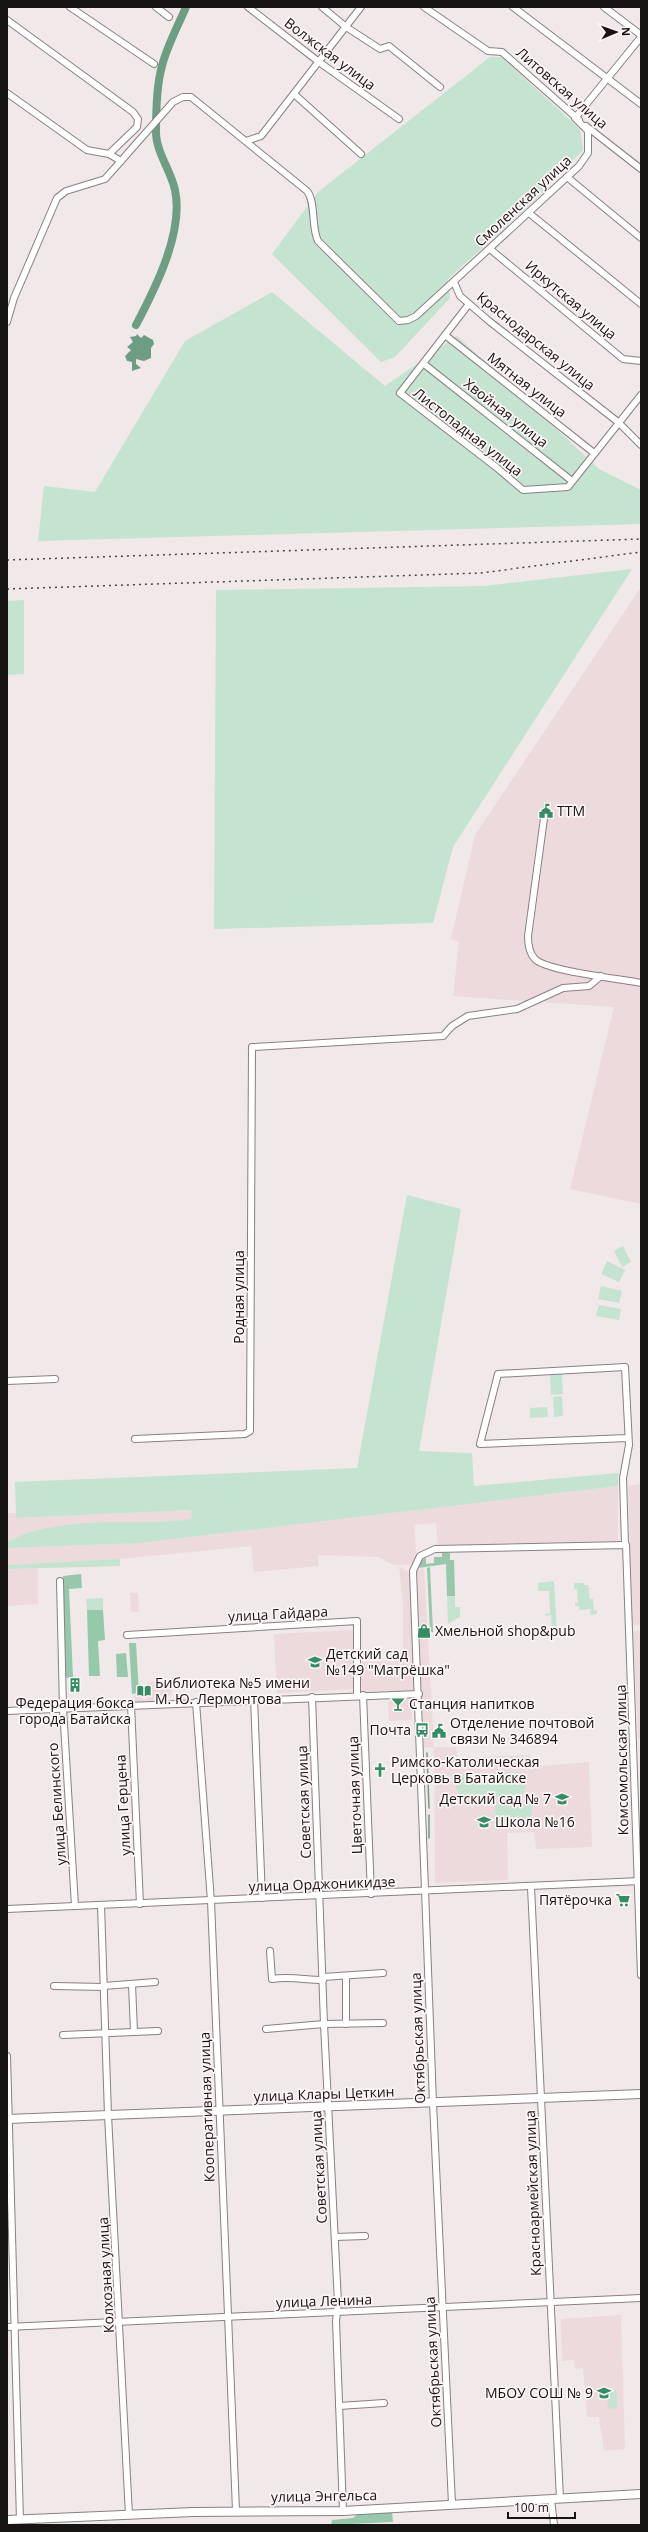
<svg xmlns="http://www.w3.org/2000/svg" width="648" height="2532" viewBox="0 0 648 2532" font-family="'Open Sans',sans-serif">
<rect width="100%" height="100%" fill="#f1e8e9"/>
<g fill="#ecdadc">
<polygon points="641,587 641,1204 570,1189 614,1007 453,996 459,942 451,939 475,835"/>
<polygon points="641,1484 641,1625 632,1625 628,1486"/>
<polygon points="618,1486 618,1541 438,1545 436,1523 414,1525 417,1565 394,1565 378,1557 318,1555 318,1566 254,1572 251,1546 120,1559 7,1565 7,1548 140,1543"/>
<polygon points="192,1510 192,1520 61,1526 15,1538 7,1542 7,1513 15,1513 16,1518"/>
<polygon points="399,1566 411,1574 417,1690 360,1692 361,1662 403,1661 403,1603"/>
<polygon points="38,1568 38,1604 7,1606 7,1569"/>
<polygon points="424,1569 434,1747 456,1747 458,1758 530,1755 532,1767 589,1762 592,1847 536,1849 534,1832 507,1833 508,1880 435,1883 434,1748 424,1747 417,1570"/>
<polygon points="130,1593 138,1593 139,1612 131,1612"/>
<polygon points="353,1630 356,1689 277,1693 274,1634"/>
<polygon points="639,1630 641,1637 641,1738 638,1738 633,1632"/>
<polygon points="172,1681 172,1695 155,1696 155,1702 134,1704 134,1695 150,1694 149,1682"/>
<polygon points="412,1699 412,1720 389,1721 388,1701"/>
<polygon points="514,1721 515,1727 475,1729 475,1723"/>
<polygon points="621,2315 625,2449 604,2451 599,2417 587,2417 583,2368 575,2369 574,2360 562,2361 561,2319"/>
</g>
<g fill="#c4e3d1">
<polygon points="490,57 501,57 580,129 583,150 536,199 448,279 450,298 395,357 381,362 272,254 318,192"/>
<polygon points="272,292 385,386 457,336 599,469 641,490 641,524 38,541 44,486 95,492 185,341"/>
<polygon points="632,569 453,847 433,923 214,929 216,590 484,586"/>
<polygon points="24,600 24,674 7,675 7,601"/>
<path d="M407,1195L461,1209L419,1451L472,1453L474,1486L618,1473V1486L140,1543L7,1548V1542C62,1513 133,1527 192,1519L191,1510L16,1518L15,1482L357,1468Z"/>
<polygon points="623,1246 631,1262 622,1267 614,1251"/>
<polygon points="607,1261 625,1270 619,1282 601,1274"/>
<polygon points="601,1286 622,1291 619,1303 598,1299"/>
<polygon points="599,1305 621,1309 619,1320 596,1316"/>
<polygon points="562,1374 563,1394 551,1395 550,1375"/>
<polygon points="562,1396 563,1416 554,1417 553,1397"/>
<polygon points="547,1407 548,1417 530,1418 530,1408"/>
<polygon points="120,1559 120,1566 7,1569 7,1565"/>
<polygon points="554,1581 557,1633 552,1634 551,1615 545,1616 545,1614 550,1613 549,1591 538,1591 538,1583"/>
<polygon points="574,1583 584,1583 584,1585 588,1585 590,1599 593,1599 594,1611 597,1610 597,1614 590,1615 591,1609 579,1610 579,1606 575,1606 575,1603 578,1603 577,1589 574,1589"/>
<polygon points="447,1596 455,1596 455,1607 460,1607 460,1617 448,1624"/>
<polygon points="103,1598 103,1610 87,1610 86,1599"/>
<path d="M517,1772L526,1777L525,1792L518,1796L465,1798C458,1794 455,1789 457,1781L465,1774Z"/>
<polygon points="531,1803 532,1824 496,1826 495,1805"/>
<polygon points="616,2390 617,2408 608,2409 607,2391"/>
</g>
<g fill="#96c8ac">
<polygon points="442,1553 450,1553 450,1560 454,1560 455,1596 447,1596 446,1564 418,1568 419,1563 426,1557 426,1564 434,1563 434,1557 442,1557"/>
<polygon points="430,1567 433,1632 430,1632 427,1568"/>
<polygon points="81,1574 82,1588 69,1589 73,1677 66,1678 63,1576"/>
<polygon points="87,1610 103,1610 105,1640 98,1641 100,1676 89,1676"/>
<polygon points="129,1643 136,1643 139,1693 132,1694"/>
<polygon points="126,1653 128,1677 117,1677 116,1654"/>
<polygon points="392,2512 393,2522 331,2525 332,2520 353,2518 357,2515"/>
</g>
<polygon fill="#6d9e83" points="137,334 141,338 144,335 153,340 154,344 151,348 151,358 144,361 136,359 136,364 141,368 132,371 132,362 127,361 125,356 131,350 127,347 133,342 130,337 136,336"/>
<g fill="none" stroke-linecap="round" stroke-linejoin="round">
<g stroke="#6d9e83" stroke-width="1.5">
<polyline points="427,1753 429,1808"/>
<polyline points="429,1815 429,1838"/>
</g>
<path stroke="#6d9e83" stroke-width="8" d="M136,325C155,289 184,232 175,190C171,171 156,152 156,132C156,114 157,83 162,66C167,46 178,26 186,7"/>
<defs>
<g id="minor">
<polyline points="70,7 154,64"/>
<polyline points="156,7 169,17"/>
<polyline points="248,7 319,62 399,119"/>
<polyline points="322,7 346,27 380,49 389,46 440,87"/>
<polyline points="424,7 488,51 502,52 579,120"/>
<polyline points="513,7 641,104"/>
<polyline points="604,7 641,35"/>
<polyline points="7,20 133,112 138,119 137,127 109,154"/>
<polyline points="7,93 87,150 109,154 121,161"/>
<polyline points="294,94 361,154"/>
<polyline points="586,126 641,169"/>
<polyline points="246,141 261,136 361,7"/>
<polyline points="567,177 641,238"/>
<polyline points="529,213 641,304"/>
<polyline points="490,249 623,359 641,361"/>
<polyline points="454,282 460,296 489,321 618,422 641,445"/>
<polyline points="469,304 400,393 496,467 523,490 568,487 641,395"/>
<path d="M7,322L14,298L57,198L66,191L105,179L173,102L183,97H191L307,191C316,202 311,227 318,241L399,321L408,320L416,316L579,166L588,153V131L575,118L641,37"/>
<polyline points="445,335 594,453"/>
<polyline points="424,364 572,481"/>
<path d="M545,811L528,936C528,944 529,953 535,959C546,971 622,979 641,983"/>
<polyline points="7,1381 55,1379"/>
<polyline points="135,1439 245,1434 250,1431 252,1047 443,1036 452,1026 468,1016 517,1009 563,988 589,986 601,976"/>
<polyline points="625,1545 623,1478 629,1445 625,1367 498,1374 480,1444 628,1438"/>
<polyline points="60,1581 63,1708 75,1906"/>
<polyline points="127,1635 357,1621 357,1696"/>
<polyline points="363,1695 371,1894"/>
<polyline points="312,1697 324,2024 338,2303 336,2321 343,2511"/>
<polyline points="254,1699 262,1898"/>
<polyline points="196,1702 211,1901 236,2510"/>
<polyline points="131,1705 140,1904"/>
<polyline points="7,1711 419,1694"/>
<polyline points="531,1887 560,2499"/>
<polyline points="101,1905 108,2115 129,2515"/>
<polyline points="7,1909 641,1881"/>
<path d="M270,1951L272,1979C289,1976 306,1980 323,1980"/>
<polyline points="346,1976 346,2024"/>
<polyline points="323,1977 383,1973"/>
<polyline points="132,1984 134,2032"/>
<polyline points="54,1986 104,1987"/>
<polyline points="104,1986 155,1982"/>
<polyline points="266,2029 324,2024 383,2023"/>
<polyline points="63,2035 158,2031"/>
<polyline points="7,2056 20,2520"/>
<polyline points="335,2237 365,2236"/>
<polyline points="7,2327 641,2298"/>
<polyline points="339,2406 384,2403"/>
<polyline points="551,2499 554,2525"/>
<polyline points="452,2504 433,2103 413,1571 420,1556 435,1549 626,1545 641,1975"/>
</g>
<g id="major">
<polyline points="7,2119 641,2094"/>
<polyline points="7,2520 193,2512 343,2511 641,2494"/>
</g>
</defs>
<use href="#minor" stroke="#888081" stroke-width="8"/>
<use href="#major" stroke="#888081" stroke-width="10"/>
<use href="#minor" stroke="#fff" stroke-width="6"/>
<use href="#major" stroke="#fff" stroke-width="8"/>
<g stroke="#494545" stroke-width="1.5" stroke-dasharray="2 4" stroke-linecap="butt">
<polyline points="7,560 641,539"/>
<polyline points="7,589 481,573 641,552"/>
</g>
</g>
<defs>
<symbol id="civic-bare" viewBox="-9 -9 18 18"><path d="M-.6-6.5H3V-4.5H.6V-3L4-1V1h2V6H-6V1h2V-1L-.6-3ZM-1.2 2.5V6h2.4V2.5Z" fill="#328e64" stroke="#fef5f6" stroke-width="2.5" paint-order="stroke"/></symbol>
<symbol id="shop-bare" viewBox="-9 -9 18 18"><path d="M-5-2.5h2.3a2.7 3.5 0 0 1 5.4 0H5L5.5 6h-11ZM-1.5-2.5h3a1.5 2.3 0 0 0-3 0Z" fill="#328e64" stroke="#fef5f6" stroke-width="2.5" paint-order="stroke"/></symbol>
<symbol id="school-bare" viewBox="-9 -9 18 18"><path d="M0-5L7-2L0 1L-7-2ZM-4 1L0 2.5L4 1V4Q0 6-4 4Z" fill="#328e64" stroke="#fef5f6" stroke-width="2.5" paint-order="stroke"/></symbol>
<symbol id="building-bare" viewBox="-9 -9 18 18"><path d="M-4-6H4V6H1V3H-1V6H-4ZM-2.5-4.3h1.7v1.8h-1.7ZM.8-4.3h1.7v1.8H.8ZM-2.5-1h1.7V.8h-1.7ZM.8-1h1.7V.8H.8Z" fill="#328e64" stroke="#fef5f6" stroke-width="2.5" paint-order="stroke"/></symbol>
<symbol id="library-bare" viewBox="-9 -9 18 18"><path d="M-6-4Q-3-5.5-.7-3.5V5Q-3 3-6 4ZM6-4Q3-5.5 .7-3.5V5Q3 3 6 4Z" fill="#328e64" stroke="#fef5f6" stroke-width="2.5" paint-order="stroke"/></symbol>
<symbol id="bar-bare" viewBox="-9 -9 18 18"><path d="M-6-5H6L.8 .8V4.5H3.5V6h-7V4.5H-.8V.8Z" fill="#328e64" stroke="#fef5f6" stroke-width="2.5" paint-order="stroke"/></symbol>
<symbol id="bus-bare" viewBox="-9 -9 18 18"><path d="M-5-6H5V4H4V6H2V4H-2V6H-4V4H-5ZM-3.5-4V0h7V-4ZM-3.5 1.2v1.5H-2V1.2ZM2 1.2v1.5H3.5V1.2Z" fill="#328e64" stroke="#fef5f6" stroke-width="2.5" paint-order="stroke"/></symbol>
<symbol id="church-bare" viewBox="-9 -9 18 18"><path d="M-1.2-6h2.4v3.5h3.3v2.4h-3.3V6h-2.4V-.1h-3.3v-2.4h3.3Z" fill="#328e64" stroke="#fef5f6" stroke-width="2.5" paint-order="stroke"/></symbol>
<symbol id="supermarket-bare" viewBox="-9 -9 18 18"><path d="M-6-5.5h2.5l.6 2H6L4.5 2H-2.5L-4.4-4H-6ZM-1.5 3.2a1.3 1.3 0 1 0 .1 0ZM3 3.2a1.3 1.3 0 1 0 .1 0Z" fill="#328e64" stroke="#fef5f6" stroke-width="2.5" paint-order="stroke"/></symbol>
</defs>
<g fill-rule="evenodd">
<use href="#civic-bare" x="536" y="801" width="20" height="20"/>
<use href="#shop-bare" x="414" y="1621" width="20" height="20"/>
<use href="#school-bare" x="305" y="1652" width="20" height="20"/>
<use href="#building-bare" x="65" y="1675" width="20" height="20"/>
<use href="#library-bare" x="134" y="1681" width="20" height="20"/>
<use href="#bar-bare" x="388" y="1694" width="20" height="20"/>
<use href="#bus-bare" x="412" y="1720" width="20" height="20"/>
<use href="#civic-bare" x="429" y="1721" width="20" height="20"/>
<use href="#church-bare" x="370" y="1760" width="20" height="20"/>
<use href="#school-bare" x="552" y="1789" width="20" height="20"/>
<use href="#school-bare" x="474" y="1812" width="20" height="20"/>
<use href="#supermarket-bare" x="613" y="1890" width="20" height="20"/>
<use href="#school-bare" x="594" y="2383" width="20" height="20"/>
</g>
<g text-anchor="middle" stroke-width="3.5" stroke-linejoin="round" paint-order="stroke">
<g font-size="14" fill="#161313" stroke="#fef5f6">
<text transform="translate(330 54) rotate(37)" y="5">Волжская улица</text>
<text transform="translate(562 88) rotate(41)" y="5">Литовская улица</text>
<text transform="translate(523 201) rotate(-43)" y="5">Смоленская улица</text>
<text transform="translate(571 300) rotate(40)" y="5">Иркутская улица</text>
<text transform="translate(536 341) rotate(39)" y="5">Краснодарская улица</text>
<text transform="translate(527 385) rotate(38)" y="5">Мятная улица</text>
<text transform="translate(506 413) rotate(38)" y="5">Хвойная улица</text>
<text transform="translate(468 432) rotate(38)" y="5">Листопадная улица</text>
<text transform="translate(239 1297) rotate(-90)" y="5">Родная улица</text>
<text transform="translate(278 1614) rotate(-3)" y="5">улица Гайдара</text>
<text transform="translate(622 1760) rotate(-91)" y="5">Комсомольская улица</text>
<text transform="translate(355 1795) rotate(-92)" y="5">Цветочная улица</text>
<text transform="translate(304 1802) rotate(-92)" y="5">Советская улица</text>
<text transform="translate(57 1804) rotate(-94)" y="5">улица Белинского</text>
<text transform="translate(123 1805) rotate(-93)" y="5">улица Герцена</text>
<text transform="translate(322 1884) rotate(-2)" y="5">улица Орджоникидзе</text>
<text transform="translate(418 2038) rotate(-92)" y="5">Октябрьская улица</text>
<text transform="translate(324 2094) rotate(-2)" y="5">улица Клары Цеткин</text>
<text transform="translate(207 2107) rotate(-92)" y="5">Кооперативная улица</text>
<text transform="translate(319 2167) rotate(-93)" y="5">Советская улица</text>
<text transform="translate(533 2193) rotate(-92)" y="5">Красноармейская улица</text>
<text transform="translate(106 2275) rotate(-93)" y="5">Колхозная улица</text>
<text transform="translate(324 2301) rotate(-2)" y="5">улица Ленина</text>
<text transform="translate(433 2362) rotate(-93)" y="5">Октябрьская улица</text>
<text transform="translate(324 2496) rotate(-1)" y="5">улица Энгельса</text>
</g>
<g font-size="14" fill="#161313" stroke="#fef5f6" text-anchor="start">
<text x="557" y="816">ТТМ</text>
<text x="435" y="1636">Хмельной shop&amp;pub</text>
<text x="326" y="1659">Детский сад<tspan x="326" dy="16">№149 "Матрёшка"</tspan></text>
<text x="155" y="1688">Библиотека №5 имени<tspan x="155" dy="16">М. Ю. Лермонтова</tspan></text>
<text x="75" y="1708" text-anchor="middle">Федерация бокса<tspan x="75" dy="16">города Батайска</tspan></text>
<text x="409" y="1709">Станция напитков</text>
<text x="450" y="1728">Отделение почтовой<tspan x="450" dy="16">связи № 346894</tspan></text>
<text x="411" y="1735" text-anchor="end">Почта</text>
<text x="391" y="1767">Римско-Католическая<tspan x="391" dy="16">Церковь в Батайске</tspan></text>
<text x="551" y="1804" text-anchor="end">Детский сад № 7</text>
<text x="495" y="1827">Школа №16</text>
<text x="612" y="1905" text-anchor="end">Пятёрочка</text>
<text x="593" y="2398" text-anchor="end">МБОУ СОШ № 9</text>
</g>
</g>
<rect width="648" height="2532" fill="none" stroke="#161313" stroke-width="16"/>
<g transform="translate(616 32) rotate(88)" stroke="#fef5f6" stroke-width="3" paint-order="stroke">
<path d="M0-3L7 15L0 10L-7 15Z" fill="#161313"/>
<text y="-6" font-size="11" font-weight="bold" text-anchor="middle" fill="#161313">N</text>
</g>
<path d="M508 2512v6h67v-6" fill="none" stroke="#161313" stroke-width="2"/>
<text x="514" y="2512" font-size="12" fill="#161313" stroke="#fef5f6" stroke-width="3" paint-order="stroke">100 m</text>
</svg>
